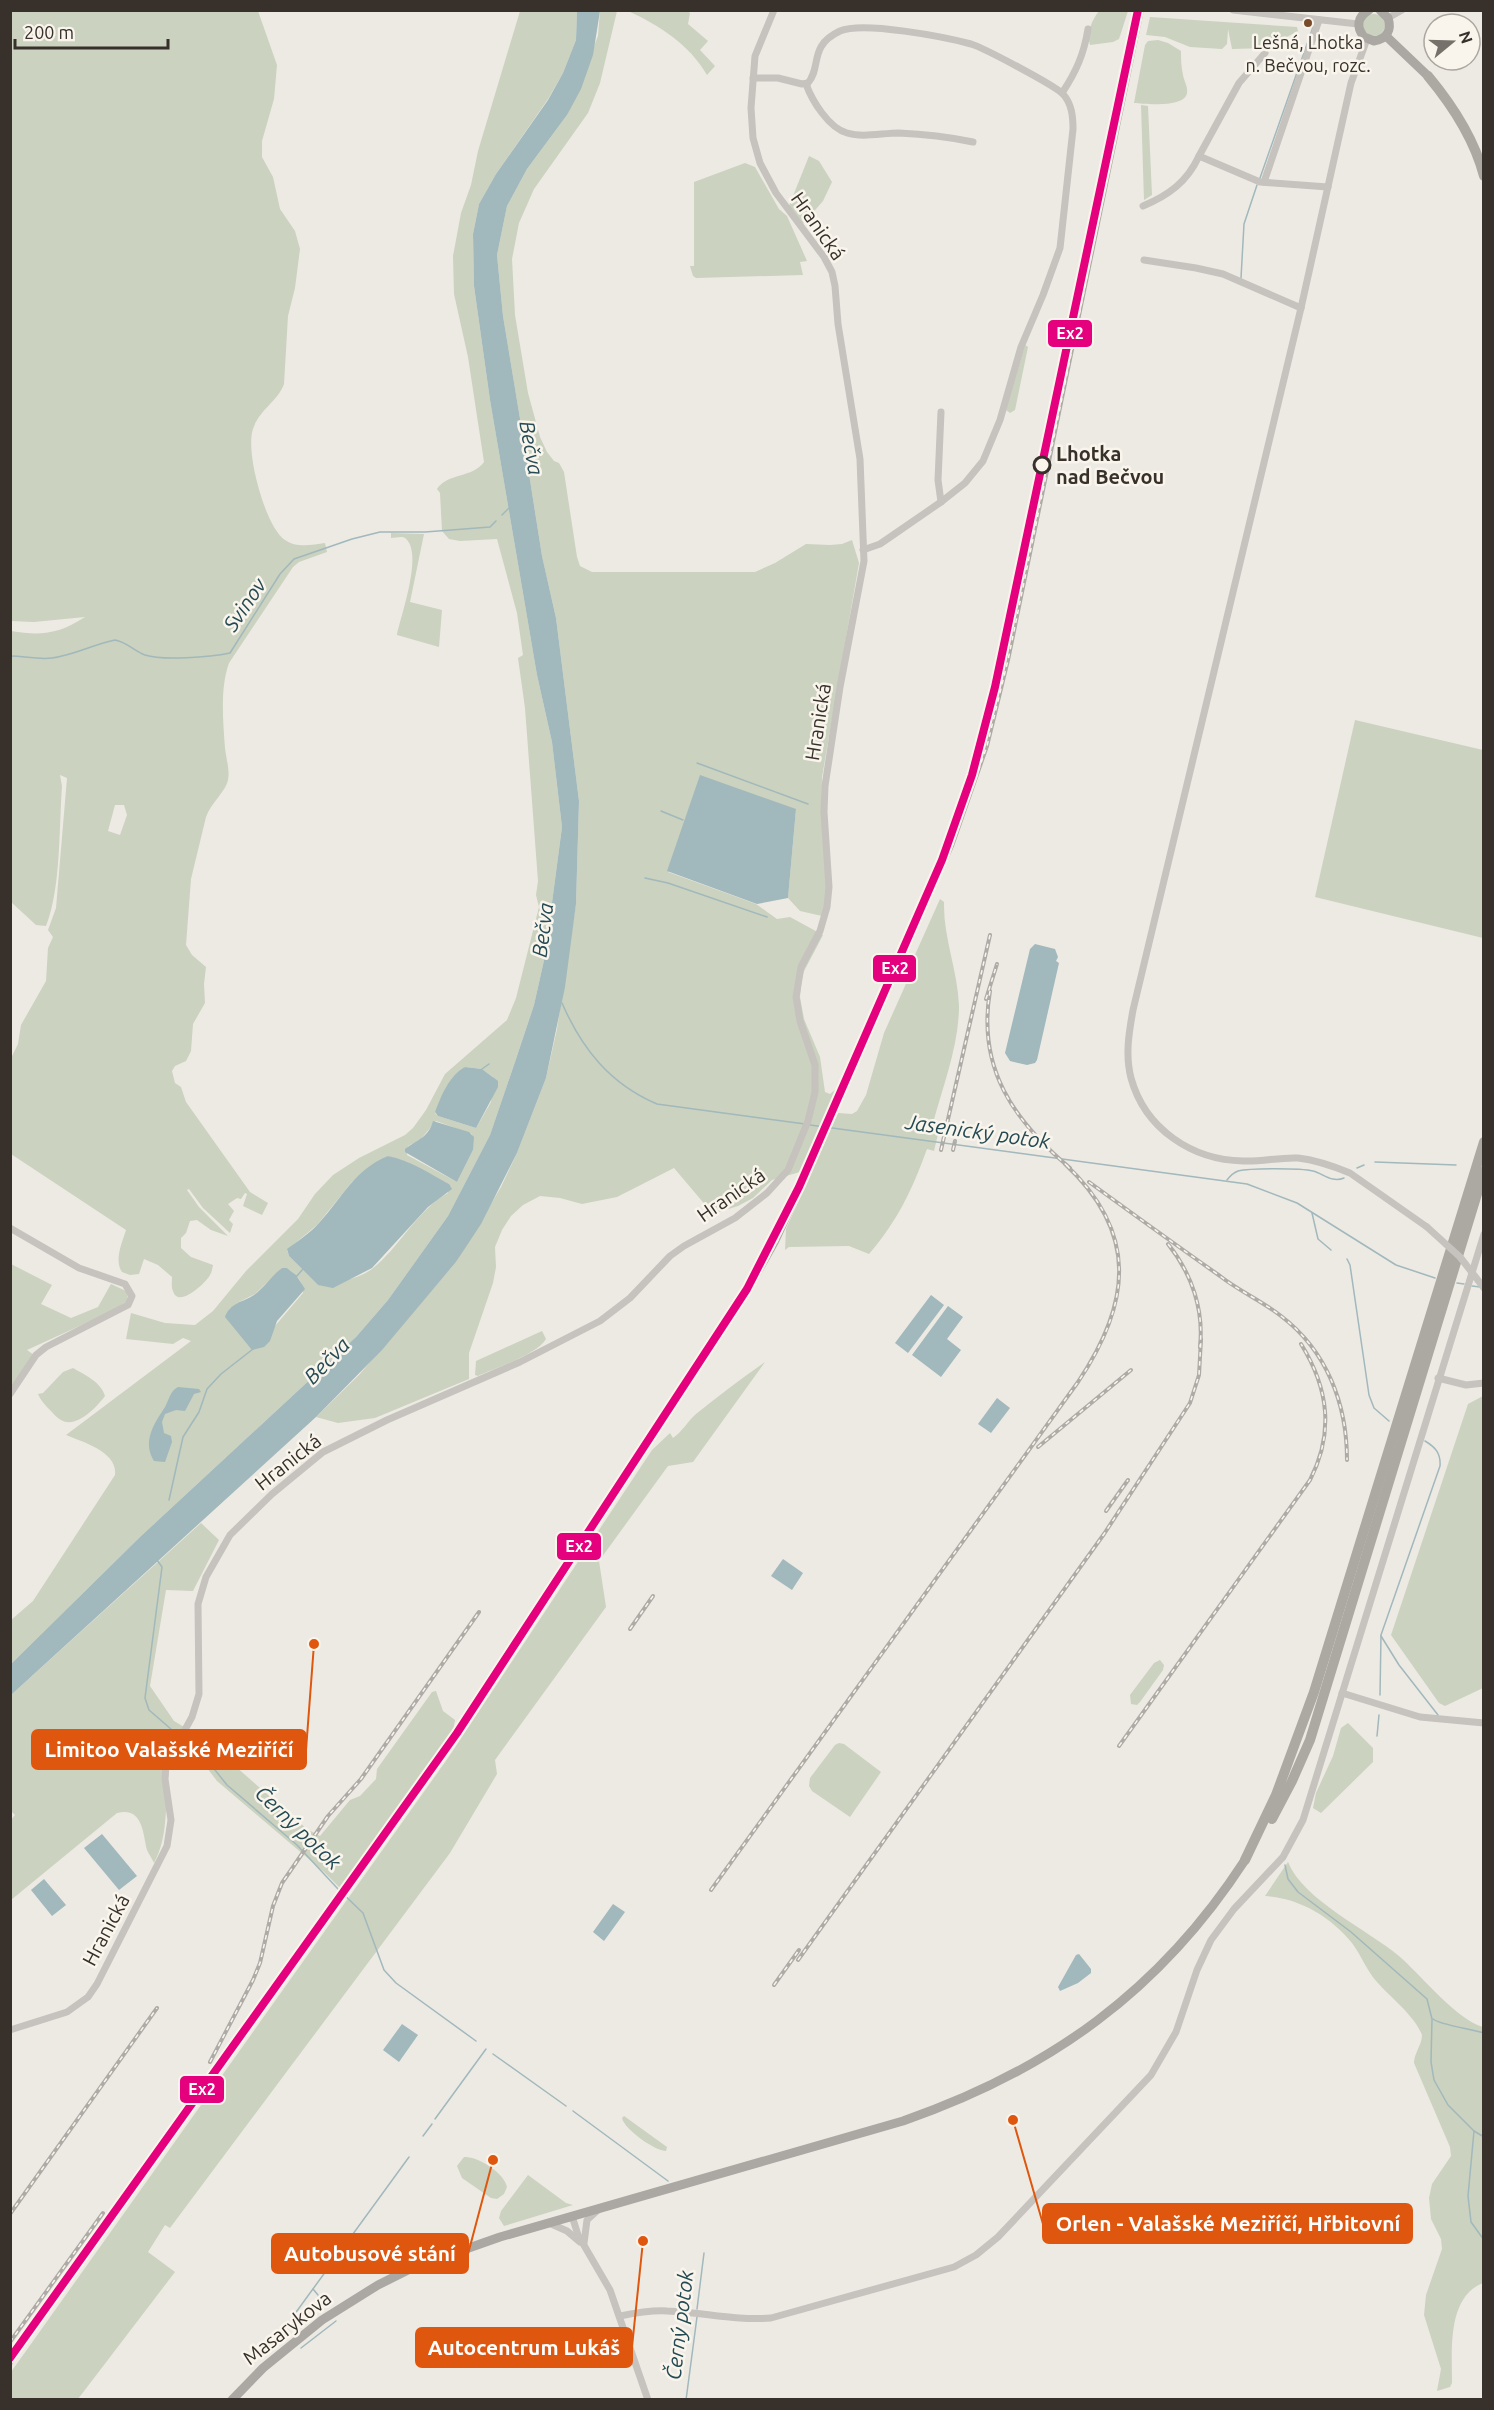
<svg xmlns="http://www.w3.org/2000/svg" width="1494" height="2410" viewBox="0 0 1494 2410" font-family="Ubuntu,sans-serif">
<rect width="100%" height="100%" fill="#edeae4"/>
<g fill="#cbd2bf" fill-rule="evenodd">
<path d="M11,10L258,11L277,65L274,99L262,141V157L273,177L280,209L295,231L300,249L295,288L288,316L284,384C278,401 259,410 253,429C245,451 265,527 285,540C296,548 312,545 325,543L327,552L299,562L293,567L229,663C220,688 223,721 225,748C226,758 230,770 228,780C226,791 211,803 206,817L191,879L186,945L192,955L206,967L204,984L205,1003L193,1024L191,1051L186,1061L175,1066L172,1071L175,1083L181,1087L186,1102L250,1192L268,1203L262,1215L243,1206L247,1194L245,1193L241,1199L237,1198L228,1204L234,1211L229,1220L233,1224L230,1233L203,1208L189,1189L187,1190L199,1207L228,1236L211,1230L197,1220L190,1221L186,1233L181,1238V1248L191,1257L213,1265C212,1269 212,1272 210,1275C206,1283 178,1309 173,1291C171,1287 172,1281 172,1277L158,1265L144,1259L139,1274L130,1275L122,1272C114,1260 122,1243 126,1230L11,1154V1058L18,1044L21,1025L46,981L48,948L53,937L48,930L56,908L67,778L60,775L62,786C59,827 61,889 46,926L36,925L11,902V631C41,636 59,634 85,617L34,622L11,621ZM115,805H124L127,815L120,835L108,831Z"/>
<path d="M520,11H577L576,40L563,73L548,99L496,174L479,204L473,234L474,286L490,400L537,675L552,742L562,827L545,956L534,1005L515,1062L490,1135L448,1216L388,1300L356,1337L140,1537L11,1664V1620L33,1601L115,1475C118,1452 83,1442 66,1435L191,1341L183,1338L173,1344L126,1339L131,1313L165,1323L195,1325L213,1311L246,1271L298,1219L315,1194L333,1175L359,1158L405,1135L413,1128L426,1110L445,1074L507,1020L516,998L539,907L536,895L538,881L525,708L518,658L523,655L517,613L497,539L460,541L449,539L442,531L440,493L437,489C447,473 473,478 484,462L468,357L454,294L453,256L461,213L471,185L478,151ZM465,1067L482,1069L493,1077L491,1102L476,1128L438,1116L435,1113L454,1077ZM436,1121L472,1134L473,1150L457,1182L407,1155L408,1146L420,1140ZM388,1156L407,1162L449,1184L448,1193C416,1211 400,1247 372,1269C357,1280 336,1282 318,1285L289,1256L287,1250L317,1225L352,1182ZM282,1268H287C296,1274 303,1281 303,1293L275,1326L239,1302L255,1294Z"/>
<polygon points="600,11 617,11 600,83 588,113 534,189 519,223 512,259 515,315 528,393 540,437 547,452 554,461 559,463 564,472 577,557 580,566 592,572 755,572 775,563 806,544 830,545 842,544 852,540 859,563 822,777 821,814 827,884 825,906 822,916 800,911 788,898 796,809 668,872 756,904 777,919 790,917 823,935 802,975 800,997 804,1019 820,1057 825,1092 830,1094 836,1089 836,1095 800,1172 772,1180 753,1198 738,1206 713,1214 674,1168 617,1197 582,1204 560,1198 540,1196 523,1205 511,1216 502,1230 495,1247 496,1267 493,1283 469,1353 469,1379 375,1418 338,1423 316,1417 359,1375 456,1262 501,1187 517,1153 546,1078 557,1029 576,904 579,801 556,618 542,556 527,461 503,316 497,255 507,206 527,169 567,115 598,36"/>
<path d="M628,11H687L690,13L688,24L708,41L700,50L715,66L707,75C690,45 659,25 628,11Z"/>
<path d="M1099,11H1128L1119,39L1113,42L1090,45C1086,33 1092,20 1099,11Z"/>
<circle cx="1374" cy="25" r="11"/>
<polygon points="1150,17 1297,27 1298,31 1266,48 1232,49 1228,29 1227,44 1222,49 1190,47 1165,37 1146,35"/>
<path d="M1158,40L1168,43L1181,51C1181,58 1181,67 1183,75C1184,81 1188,87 1187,93C1185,108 1145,104 1134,103L1145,45L1148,41Z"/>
<polygon points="1141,105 1148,106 1152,195 1144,200"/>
<polygon points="809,156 819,161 832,182 823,201 803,224 789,206"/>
<polygon points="745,163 755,167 779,209 787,216 807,261 800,262 803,275 696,278 693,276 690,266 694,266 694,182"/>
<polygon points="1025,345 1028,347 1015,410 1010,413 1006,410"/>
<path d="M391,533L424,534L410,602L442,610L439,647L397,635C401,615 424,552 405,538C402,536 396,538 391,538Z"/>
<polygon points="1355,720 1483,750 1483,938 1315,897"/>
<path d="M940,899L944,902C943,937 958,971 959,1006C959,1045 943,1086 933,1123L938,1134L934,1151L927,1149C912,1190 898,1220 869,1254L849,1246L789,1247L785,1250L786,1229L838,1113L852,1114L857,1111L866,1095L884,1033L909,977L914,957Z"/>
<polygon points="11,1264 52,1285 41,1304 71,1318 98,1307 111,1284 126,1291 128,1295 126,1302 110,1312 27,1350 34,1355 11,1392"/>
<path d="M542,1331L546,1339C538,1354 495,1368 478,1376L475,1375L476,1361Z"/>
<path d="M765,1362L693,1462L668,1466L599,1561L606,1607L495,1760L497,1774L450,1853L170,2228L165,2225L148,2252L175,2272L78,2399H11V2372L448,1758L652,1450L670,1433L673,1438C682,1432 688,1421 696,1414C718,1396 741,1379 765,1362Z"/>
<path d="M73,1368C85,1375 101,1382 105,1396C96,1408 76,1429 61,1420C57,1418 53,1413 50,1410C45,1405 41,1401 38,1394L43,1393L63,1372Z"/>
<polygon points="1483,1396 1483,1688 1445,1706 1439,1703 1391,1635 1468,1404"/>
<path d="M201,1523L219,1540L193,1591L166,1590L150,1686L174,1721L203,1738L307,1829L320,1836L350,1800L360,1796L376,1779L377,1769L432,1692L436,1691L443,1711L455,1720L453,1731L341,1889L324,1872L217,1781L204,1764L183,1751L172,1757C162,1792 172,1830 154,1863C152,1859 149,1854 147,1850C143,1834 143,1806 117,1813L11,1900L10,1821L15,1815L10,1810L11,1695Z"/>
<polygon points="1160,1660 1164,1665 1163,1670 1140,1702 1137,1705 1131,1704 1130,1695 1154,1663"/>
<polygon points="1348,1723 1373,1748 1373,1762 1321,1813 1313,1808 1316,1793 1333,1756 1341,1728"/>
<polygon points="839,1743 844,1744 881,1772 850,1817 812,1791 809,1786 810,1778 835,1745"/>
<path d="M1288,1862C1303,1900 1368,1930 1399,1956C1422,1976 1457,2020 1483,2027V2283C1447,2297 1452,2350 1452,2383L1450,2387L1437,2391L1441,2369L1424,2315L1426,2295L1442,2249L1441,2239L1431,2219L1429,2198L1432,2184L1451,2156L1450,2147L1414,2063C1414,2053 1422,2045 1422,2035C1415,2016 1390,1997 1377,1982C1367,1971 1361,1955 1352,1943C1330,1916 1299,1898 1265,1896Z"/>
<path d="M624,2116L667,2147L666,2151C655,2151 624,2129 622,2118Z"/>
<path d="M464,2157C478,2156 504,2173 507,2187L504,2194L497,2199L491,2198L462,2178L457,2166Z"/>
<polygon points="528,2175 566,2203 573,2205 504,2226 499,2218 501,2211"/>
</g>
<g fill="#a1b8bc">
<polygon points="577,11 600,11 593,55 581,89 567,115 527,169 507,206 497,255 503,316 527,461 542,556 556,618 579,801 576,904 565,987 546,1078 517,1153 481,1224 456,1262 382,1350 316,1417 11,1695 11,1664 140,1537 356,1337 388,1300 448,1216 490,1135 515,1062 534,1005 545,956 562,827 552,742 537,675 490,400 474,286 473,234 479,204 496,174 548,100 563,73 576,40"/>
<polygon points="700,775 796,809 788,898 757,904 667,871"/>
<polygon points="1035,944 1055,949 1058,957 1056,961 1059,963 1037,1060 1035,1063 1027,1065 1010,1061 1005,1053 1030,949"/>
<path d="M465,1067L482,1069L498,1081V1087L476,1128L438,1116L435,1112C441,1096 449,1076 465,1067Z"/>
<path d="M433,1121L469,1132L474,1137L473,1150L457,1182L405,1152V1149C417,1140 429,1137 433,1121Z"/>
<path d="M388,1156C410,1160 430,1174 449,1184L452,1189L428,1207L372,1268L333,1288L318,1285L289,1256L287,1249C298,1241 310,1233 319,1223C343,1197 354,1170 388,1156Z"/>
<path d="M282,1268H287L296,1275L305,1289L277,1321L270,1341L264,1347L252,1350L225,1317C230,1303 243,1302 254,1295C265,1287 271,1276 282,1268Z"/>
<polygon points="931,1295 944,1305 908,1353 895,1343"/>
<polygon points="948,1306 963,1317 947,1339 961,1350 941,1377 912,1355"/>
<path d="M178,1387L199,1389L201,1392L194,1394L185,1411L176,1410L165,1414L162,1422L164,1433L171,1436L172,1442L165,1462L154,1461C142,1441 154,1424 165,1407C169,1400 170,1391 178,1387Z"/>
<polygon points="997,1398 1010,1408 991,1433 978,1424"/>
<polygon points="783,1559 803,1573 792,1590 771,1576"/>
<polygon points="102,1834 137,1876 119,1890 84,1848"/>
<polygon points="44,1879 66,1905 52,1916 31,1890"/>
<polygon points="613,1904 625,1912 604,1941 593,1932"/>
<polygon points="1079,1954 1091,1969 1091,1973 1078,1983 1060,1991 1058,1987 1076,1955"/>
<polygon points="402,2024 418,2035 399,2062 383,2050"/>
</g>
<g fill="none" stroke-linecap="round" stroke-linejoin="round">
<g stroke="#a1b8bc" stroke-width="1.5">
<polyline points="1260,178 1313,27"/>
<polyline points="1241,278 1244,224 1257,185"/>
<polyline points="502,515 510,507"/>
<path d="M10,656C25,656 38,660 52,658C75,655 94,644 115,640C127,642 134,651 145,655C163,661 210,657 230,653L280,574L294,559L352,539L380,532H425L490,527L496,521"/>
<polyline points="697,763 808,804"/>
<polyline points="661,811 683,820"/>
<polyline points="645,878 668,883 767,917"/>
<path d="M562,1003C582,1049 610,1084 657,1104L805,1124"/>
<polyline points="482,1069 489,1064"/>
<polyline points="810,1125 1247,1184 1297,1203 1396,1265 1435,1278"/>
<polyline points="1375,1162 1456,1165"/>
<polyline points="1357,1168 1364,1165"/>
<path d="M1227,1180C1230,1176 1233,1173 1238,1171C1250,1168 1301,1168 1313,1171C1324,1174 1332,1183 1344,1178"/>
<polyline points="1312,1213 1318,1239 1331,1250"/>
<polyline points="1347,1259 1350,1265 1369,1395 1374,1408 1389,1421"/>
<polyline points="296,1277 303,1269"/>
<polyline points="1457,1283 1464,1284"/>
<polyline points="1472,1286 1480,1287"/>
<polyline points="169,1500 183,1437 199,1412 207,1389 221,1374 253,1349"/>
<polyline points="157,1560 162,1567 145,1698 149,1710 179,1736"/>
<polyline points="1381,1636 1399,1665 1438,1715"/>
<path d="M1380,1695L1381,1635L1440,1466C1441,1453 1435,1447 1425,1441"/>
<polyline points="1377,1736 1379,1715"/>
<polyline points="183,1739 207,1760 227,1785 297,1845 338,1889 363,1913 384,1970 396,1983 476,2041"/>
<polyline points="1285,1865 1288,1879 1298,1892 1351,1932 1427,1999 1432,2019 1431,2062 1434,2080 1448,2105 1474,2131 1468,2196 1471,2222 1484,2240"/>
<path d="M1433,2019C1440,2025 1472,2029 1484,2033"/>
<polyline points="493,2054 566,2106"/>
<polyline points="573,2111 668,2181"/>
<polyline points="435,2119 486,2049"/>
<polyline points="1474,2131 1484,2137"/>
<polyline points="423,2136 432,2124"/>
<polyline points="313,2289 318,2295"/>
<polyline points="697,2309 704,2253"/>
<polyline points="294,2315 409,2157"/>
<polyline points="301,2348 336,2321"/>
<polyline points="686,2400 697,2317"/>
</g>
<g stroke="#c6c2bd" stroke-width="7">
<polyline points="1233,10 1358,24"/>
<polyline points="1388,18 1402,10"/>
<path d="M1367,39L1351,83L1301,308L1133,1010C1129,1032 1125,1055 1131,1078C1145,1129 1192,1160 1243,1161C1261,1162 1280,1157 1298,1158C1316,1160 1333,1166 1350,1173L1427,1227"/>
<path d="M753,78H778L802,84L808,83C822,67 808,46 840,31C863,21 945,37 971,44C984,48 1054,85 1063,94C1072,104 1073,117 1073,129L1060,248L1043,295L1021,347L1000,420L983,461L965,483L941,502L880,544L863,550"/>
<path d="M806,84C812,101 829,128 847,133C863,138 882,133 899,133C924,134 949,137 973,142"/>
<path d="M1062,93C1076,72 1084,54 1088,29"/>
<polyline points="1199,156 1239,83 1265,53"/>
<polyline points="1264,182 1319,20"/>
<path d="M1143,206C1169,195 1187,182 1199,156L1260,182L1328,187"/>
<polyline points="1144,260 1196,268 1223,274 1301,308"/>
<polyline points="941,502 938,480 941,412"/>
<polyline points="10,1228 79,1268 125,1284 132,1296 128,1305 46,1347 36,1355 10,1394"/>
<polyline points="1438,1378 1466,1385 1484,1383"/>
<polyline points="1342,1693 1420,1717 1484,1723"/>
<polyline points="10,2030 67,2012 88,1997 97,1984 167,1846 171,1820 165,1779 166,1764 192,1717 199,1694 198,1604 206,1577 230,1535 272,1494 323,1452 387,1420 520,1362 600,1321 630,1298 670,1256 684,1246 735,1218 767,1193 788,1170 808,1121 815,1092 815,1065 800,1021 796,997 801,967 820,931 827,907 829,887 824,812 825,786 840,687 864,561 860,459 838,324 835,286 832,272 824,257 776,193 760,163 753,138 751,108 755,56 774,10"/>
<polyline points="572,2216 578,2235 610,2290 648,2400"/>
<polyline points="549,2223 567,2231 580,2242"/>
<polyline points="584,2243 587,2220 597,2211"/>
<path d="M620,2316C635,2313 651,2310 667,2311C702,2312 735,2321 771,2318L954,2267L976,2255L998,2237L1151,2075L1176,2032L1197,1970L1211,1940L1234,1909L1283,1857L1303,1820L1484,1234"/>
</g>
<g stroke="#aba7a2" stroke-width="9">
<path d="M1369,10C1357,17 1356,27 1364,37L1374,41C1387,39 1392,30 1388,18L1380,10"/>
<polyline points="1386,36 1428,76"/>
<path d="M232,2400L263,2368L322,2320L378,2285L412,2268L500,2237L903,2121C1050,2070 1160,1991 1245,1860"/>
</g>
<g stroke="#aca9a3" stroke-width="10">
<path d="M1428,76C1453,106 1474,138 1484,176"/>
<polyline points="1272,1819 1292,1781 1310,1740 1484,1171"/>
<polyline points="1245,1860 1276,1795 1314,1692 1484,1142"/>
</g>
<defs>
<g id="rail">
<path d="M990,991C977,1068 1013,1120 1070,1168"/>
<polyline points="986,999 997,964"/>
<polyline points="941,1150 990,935"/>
<polyline points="953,1150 955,1141"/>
<path d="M1089,1182C1133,1214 1176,1245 1220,1276C1239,1291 1262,1301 1281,1316C1327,1351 1347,1404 1347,1460"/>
<path d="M1168,1244C1192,1274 1204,1310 1200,1347"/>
<polyline points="1038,1447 1131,1370"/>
<polyline points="1106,1511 1128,1480"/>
<polyline points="630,1629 653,1596"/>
<path d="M1119,1746L1310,1480C1334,1433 1329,1389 1301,1344"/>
<path d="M711,1890L1078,1382C1131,1303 1139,1233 1065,1164"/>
<polyline points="798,1960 1104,1534 1190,1403 1199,1375 1201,1339"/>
<polyline points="774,1985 799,1950"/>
<polyline points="210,2062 253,1980 260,1963 273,1906 282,1883 328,1816 361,1779 479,1612"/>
<polyline points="10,2214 157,2008"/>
<polyline points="10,2342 103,2213"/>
<polyline points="10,2364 459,1735 750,1290 777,1242 802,1188 952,846 987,746 1008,660 1142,10"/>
</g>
</defs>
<use href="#rail" stroke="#aeaba7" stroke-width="4"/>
<use href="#rail" stroke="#f9f5ec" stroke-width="1.5" stroke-dasharray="4.5" stroke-linecap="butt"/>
<polyline stroke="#c6c2bd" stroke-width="7" points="1427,1227 1460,1257 1484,1288"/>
<defs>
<polyline id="rail-1" points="10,2358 457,1733 747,1289 799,1187 942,860 972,775 995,687 1138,10"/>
</defs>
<use href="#rail-1" stroke="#f9f5ec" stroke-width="12"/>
<use href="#rail-1" stroke="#e5007d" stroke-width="8"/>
</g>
<circle fill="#7a4b2a" stroke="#f9f5ec" stroke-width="2" cx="1308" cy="23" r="5"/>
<circle fill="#f9f5ec" stroke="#37302b" stroke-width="3" cx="1042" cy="465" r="8"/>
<g text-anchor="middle" stroke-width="5" stroke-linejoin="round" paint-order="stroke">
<g font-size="18" fill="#37302b" stroke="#f9f5ec">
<text x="1308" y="49">Lešná, Lhotka<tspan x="1308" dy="23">n. Bečvou, rozc.</tspan></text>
</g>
<g font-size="20" fill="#37302b" stroke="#f9f5ec">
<text transform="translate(818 226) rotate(55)" y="7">Hranická</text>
<text transform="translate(818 722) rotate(-81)" y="7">Hranická</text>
<text transform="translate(731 1195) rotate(-35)" y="7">Hranická</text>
<text transform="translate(288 1462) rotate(-38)" y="7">Hranická</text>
<text transform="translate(106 1930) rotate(-62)" y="7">Hranická</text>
<text transform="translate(287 2328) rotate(-38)" y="7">Masarykova</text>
</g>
<g font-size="20" font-weight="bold" fill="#37302b" stroke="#f9f5ec" text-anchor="start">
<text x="1056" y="461">Lhotka<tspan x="1056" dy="23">nad Bečvou</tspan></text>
</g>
<g font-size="21" font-style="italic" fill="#244a54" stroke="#f9f5ec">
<text transform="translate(531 448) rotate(80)" y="7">Bečva</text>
<text transform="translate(245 605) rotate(-56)" y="7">Svinov</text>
<text transform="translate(543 930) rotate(-83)" y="7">Bečva</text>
<text transform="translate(978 1132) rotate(8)" y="7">Jasenický potok</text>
<text transform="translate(327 1361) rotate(-46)" y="7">Bečva</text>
<text transform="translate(298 1828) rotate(44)" y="7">Černý potok</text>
<text transform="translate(680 2325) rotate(-83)" y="7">Černý potok</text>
</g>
</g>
<path fill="none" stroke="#df570e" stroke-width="2" d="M314 1644L306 1750M1013 2120L1043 2224M493 2160L468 2254M643 2241L632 2347"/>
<g fill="#df570e" stroke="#f9f5ec" stroke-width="2">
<circle cx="314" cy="1644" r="6"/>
<circle cx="1013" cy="2120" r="6"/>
<circle cx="493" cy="2160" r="6"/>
<circle cx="643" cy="2241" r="6"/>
</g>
<g fill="#df570e" stroke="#df570e" stroke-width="2">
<rect x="32" y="1730" width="274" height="39" rx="6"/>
<rect x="1043" y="2204" width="369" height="39" rx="6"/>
<rect x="272" y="2234" width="196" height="39" rx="6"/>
<rect x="416" y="2328" width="216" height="39" rx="6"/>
</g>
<g font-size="21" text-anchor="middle" font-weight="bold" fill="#fff">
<text x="169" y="1757">Limitoo Valašské Meziříčí</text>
<text x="1228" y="2231">Orlen - Valašské Meziříčí, Hřbitovní</text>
<text x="370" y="2261">Autobusové stání</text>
<text x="524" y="2355">Autocentrum Lukáš</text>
</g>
<g stroke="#f9f5ec" stroke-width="2">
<rect x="1047" y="319" width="46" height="29" rx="6" fill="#e5007d"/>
<rect x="872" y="954" width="45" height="29" rx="6" fill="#e5007d"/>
<rect x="556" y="1532" width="46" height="29" rx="6" fill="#e5007d"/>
<rect x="179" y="2075" width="46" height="29" rx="6" fill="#e5007d"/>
</g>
<g font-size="16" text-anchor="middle" font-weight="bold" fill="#fff">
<text x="1070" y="339">Ex2</text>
<text x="895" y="974">Ex2</text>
<text x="579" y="1552">Ex2</text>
<text x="202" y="2095">Ex2</text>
</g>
<rect width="1494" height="2410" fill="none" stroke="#37302b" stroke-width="24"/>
<g transform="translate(1452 42) rotate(71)"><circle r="28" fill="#f9f5ec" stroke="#aba69f" stroke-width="1.5"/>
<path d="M0-4.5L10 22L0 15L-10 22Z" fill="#77716c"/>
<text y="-9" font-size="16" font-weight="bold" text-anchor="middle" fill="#37302b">N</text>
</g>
<path d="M15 39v9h153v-9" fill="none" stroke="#37302b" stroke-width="3"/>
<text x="24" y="39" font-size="18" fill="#37302b" stroke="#f9f5ec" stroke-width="4.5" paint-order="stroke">200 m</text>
</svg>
